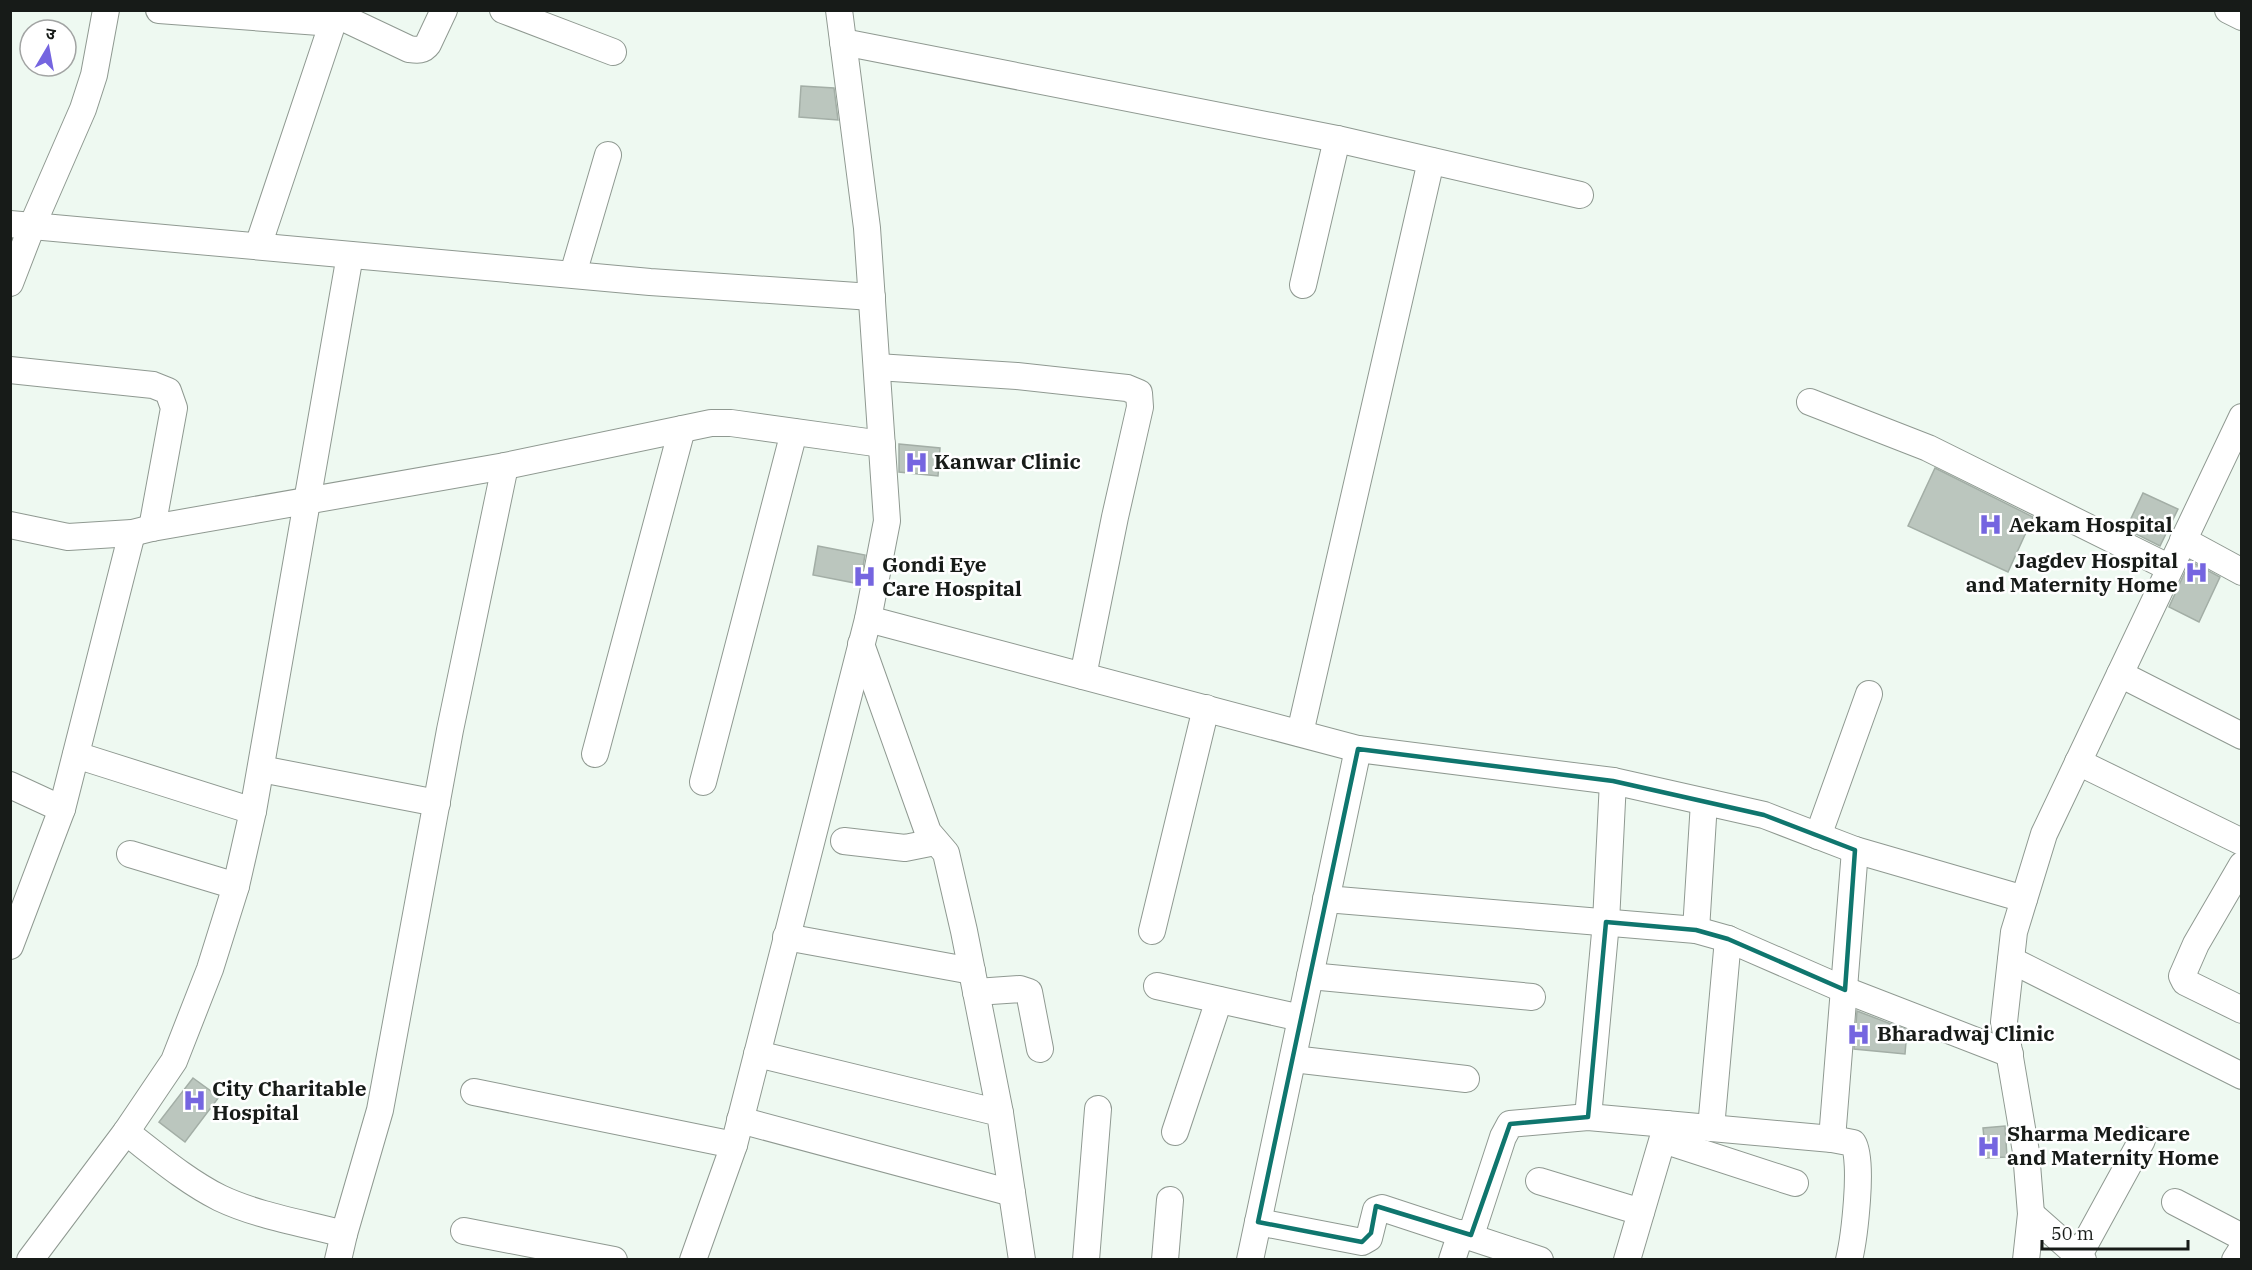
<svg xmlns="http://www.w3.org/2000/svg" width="2252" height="1270" viewBox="0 0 2252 1270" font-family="'IBM Plex Serif','Noto Sans Devanagari',serif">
<rect width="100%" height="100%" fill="#eef9f1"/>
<g fill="#bbc6be" stroke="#a3aea6" stroke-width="1.5">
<polygon points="801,86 834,88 838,120 799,117"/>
<polygon points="899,444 940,448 938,476 899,472"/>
<polygon points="1935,468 2033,517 2008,572 1908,526"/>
<polygon points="2143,493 2178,509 2160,546 2126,529"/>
<polygon points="818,546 865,555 860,584 813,575"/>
<polygon points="2190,561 2220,577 2199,622 2169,607"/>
<polygon points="1857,1011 1907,1030 1905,1054 1854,1049"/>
<polygon points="193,1078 219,1097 185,1142 159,1122"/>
<polygon points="2005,1126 2007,1157 1986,1158 1983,1128"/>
</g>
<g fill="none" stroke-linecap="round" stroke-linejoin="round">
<defs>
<g id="minor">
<polyline points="159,10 333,23"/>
<polyline points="503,10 613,52"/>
<polyline points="2228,10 2242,17"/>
<path d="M335,14L409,49C417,50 423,51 428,44L444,10"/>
<polyline points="843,42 1337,139 1580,195"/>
<polyline points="10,224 650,282 872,297"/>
<polyline points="258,246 337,10"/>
<polyline points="573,274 608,155"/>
<polyline points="10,283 32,226 83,109 94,75 106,10"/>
<polyline points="1303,285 1337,139"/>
<polyline points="877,367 1017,376 1127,388 1139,393 1140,407 1115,517 1083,676"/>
<polyline points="10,370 153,385 168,391 174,408 152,528"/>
<polyline points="1810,402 1928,448 2170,568"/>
<polyline points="10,525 68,537 132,533 152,528 505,466 711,423 731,423 882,444"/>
<polyline points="2183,540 2242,572"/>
<polyline points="868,619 1358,749 1613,781 1764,815 1855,850 2024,899"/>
<polyline points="861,644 928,832 946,853 964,931 1000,1113"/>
<polyline points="2120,674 2242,736"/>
<polyline points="1300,733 1431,161"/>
<polyline points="595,754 682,429"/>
<polyline points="76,755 253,811"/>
<polyline points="2078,762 2242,842"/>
<polyline points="261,769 437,803"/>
<polyline points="703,782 794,432"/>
<polyline points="10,785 62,809"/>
<polyline points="1818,836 1869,694"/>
<polyline points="844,841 905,848 935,842"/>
<polyline points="130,854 236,886"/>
<polyline points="2242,865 2196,944 2182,976 2185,982 2242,1010"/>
<polyline points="1326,899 1696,930 1728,939 1845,990 2010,1054"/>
<polyline points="1696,930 1704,802"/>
<polyline points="1152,931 1206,708"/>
<polyline points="786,937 972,971"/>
<polyline points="10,946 62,809 132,533"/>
<polyline points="2011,960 2242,1076"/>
<polyline points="1310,976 1532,997"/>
<polyline points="1157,986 1301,1018"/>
<polyline points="976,992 1020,989 1029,992 1040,1049"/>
<polyline points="757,1054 1000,1113 1022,1260"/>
<polyline points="1293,1059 1466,1079"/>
<polyline points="474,1092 734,1145"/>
<polyline points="1588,1117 1606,922 1613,781"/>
<polyline points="740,1120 1012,1193"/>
<polyline points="1711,1128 1728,939"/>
<path d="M126,1132C156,1155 186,1181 220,1198C258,1216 303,1223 344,1234"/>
<polyline points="1175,1132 1219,1000"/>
<polyline points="1832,1139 1855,850"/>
<polyline points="1663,1140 1795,1183"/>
<polyline points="1539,1181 1641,1212"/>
<polyline points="2175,1202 2242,1237"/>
<polyline points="2031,1214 2083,1260"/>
<polyline points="1258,1222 1362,1242 1369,1238 1376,1210 1382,1208 1540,1260"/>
<polyline points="464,1231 614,1260"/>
<path d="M1471,1235L1503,1137L1510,1124L1588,1117L1832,1139L1853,1143C1864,1160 1854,1239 1849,1260"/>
<polyline points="2079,1255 2142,1140"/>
<polyline points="30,1260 126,1132 174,1061 210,969 236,886 253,811 350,255"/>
<polyline points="338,1260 344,1234 380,1110 450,730 505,466"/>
<polyline points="693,1260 734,1145 868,619 887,521 867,228 839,10"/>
<polyline points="1086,1260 1098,1109"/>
<polyline points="1165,1260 1170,1200"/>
<polyline points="1250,1260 1358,749"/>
<polyline points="1452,1260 1461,1233"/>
<polyline points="1627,1260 1667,1124"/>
<polyline points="2026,1260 2031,1214 2026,1152 2004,1022 2014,932 2044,834 2242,417"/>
<polyline points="2235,1260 2242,1249"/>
</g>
</defs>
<use href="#minor" stroke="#8f9991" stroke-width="28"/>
<use href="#minor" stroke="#fff" stroke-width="26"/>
</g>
<path fill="none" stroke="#0f766e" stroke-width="4.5" stroke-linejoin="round" d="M1358,749L1613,781L1764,815L1855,850L1845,990L1728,939L1696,930L1606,922L1588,1117L1510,1124L1471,1235L1376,1206L1371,1233L1362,1242L1258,1222Z"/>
<defs>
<symbol id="hospital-bare" viewBox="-9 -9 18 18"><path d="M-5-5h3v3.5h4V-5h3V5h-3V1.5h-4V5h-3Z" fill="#7565e0" stroke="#fff" stroke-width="2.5" paint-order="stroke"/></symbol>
</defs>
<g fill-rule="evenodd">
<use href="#hospital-bare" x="900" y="446" width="33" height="33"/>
<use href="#hospital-bare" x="1974" y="508" width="33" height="33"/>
<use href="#hospital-bare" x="2180" y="556" width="33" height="33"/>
<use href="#hospital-bare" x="848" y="560" width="33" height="33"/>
<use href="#hospital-bare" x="1842" y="1018" width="33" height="33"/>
<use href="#hospital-bare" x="178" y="1084" width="33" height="33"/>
<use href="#hospital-bare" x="1972" y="1130" width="33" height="33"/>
</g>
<g text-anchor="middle" stroke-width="5" stroke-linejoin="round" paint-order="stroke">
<g font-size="21" font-weight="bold" fill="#171b18" stroke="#fff" text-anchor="start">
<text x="934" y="469">Kanwar Clinic</text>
<text x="2009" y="532">Aekam Hospital</text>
<text x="2178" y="568" text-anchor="end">Jagdev Hospital<tspan x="2178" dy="24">and Maternity Home</tspan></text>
<text x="882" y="572">Gondi Eye<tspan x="882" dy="24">Care Hospital</tspan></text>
<text x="1877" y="1041">Bharadwaj Clinic</text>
<text x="212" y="1096">City Charitable<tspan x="212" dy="24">Hospital</tspan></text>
<text x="2007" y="1141">Sharma Medicare<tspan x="2007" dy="24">and Maternity Home</tspan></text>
</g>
</g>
<rect width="2252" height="1270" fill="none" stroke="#171b18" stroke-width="24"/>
<g transform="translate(48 48) rotate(10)"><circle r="28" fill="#ffffff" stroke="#a2a4a3" stroke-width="1.5"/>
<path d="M0-4.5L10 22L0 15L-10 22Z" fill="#7565e0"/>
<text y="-9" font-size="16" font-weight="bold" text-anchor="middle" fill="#171b18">उ</text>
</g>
<path d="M2042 1240v9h146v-9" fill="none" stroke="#171b18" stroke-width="3"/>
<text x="2051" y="1240" font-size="18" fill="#171b18" stroke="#ffffff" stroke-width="4.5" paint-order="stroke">50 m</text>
</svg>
